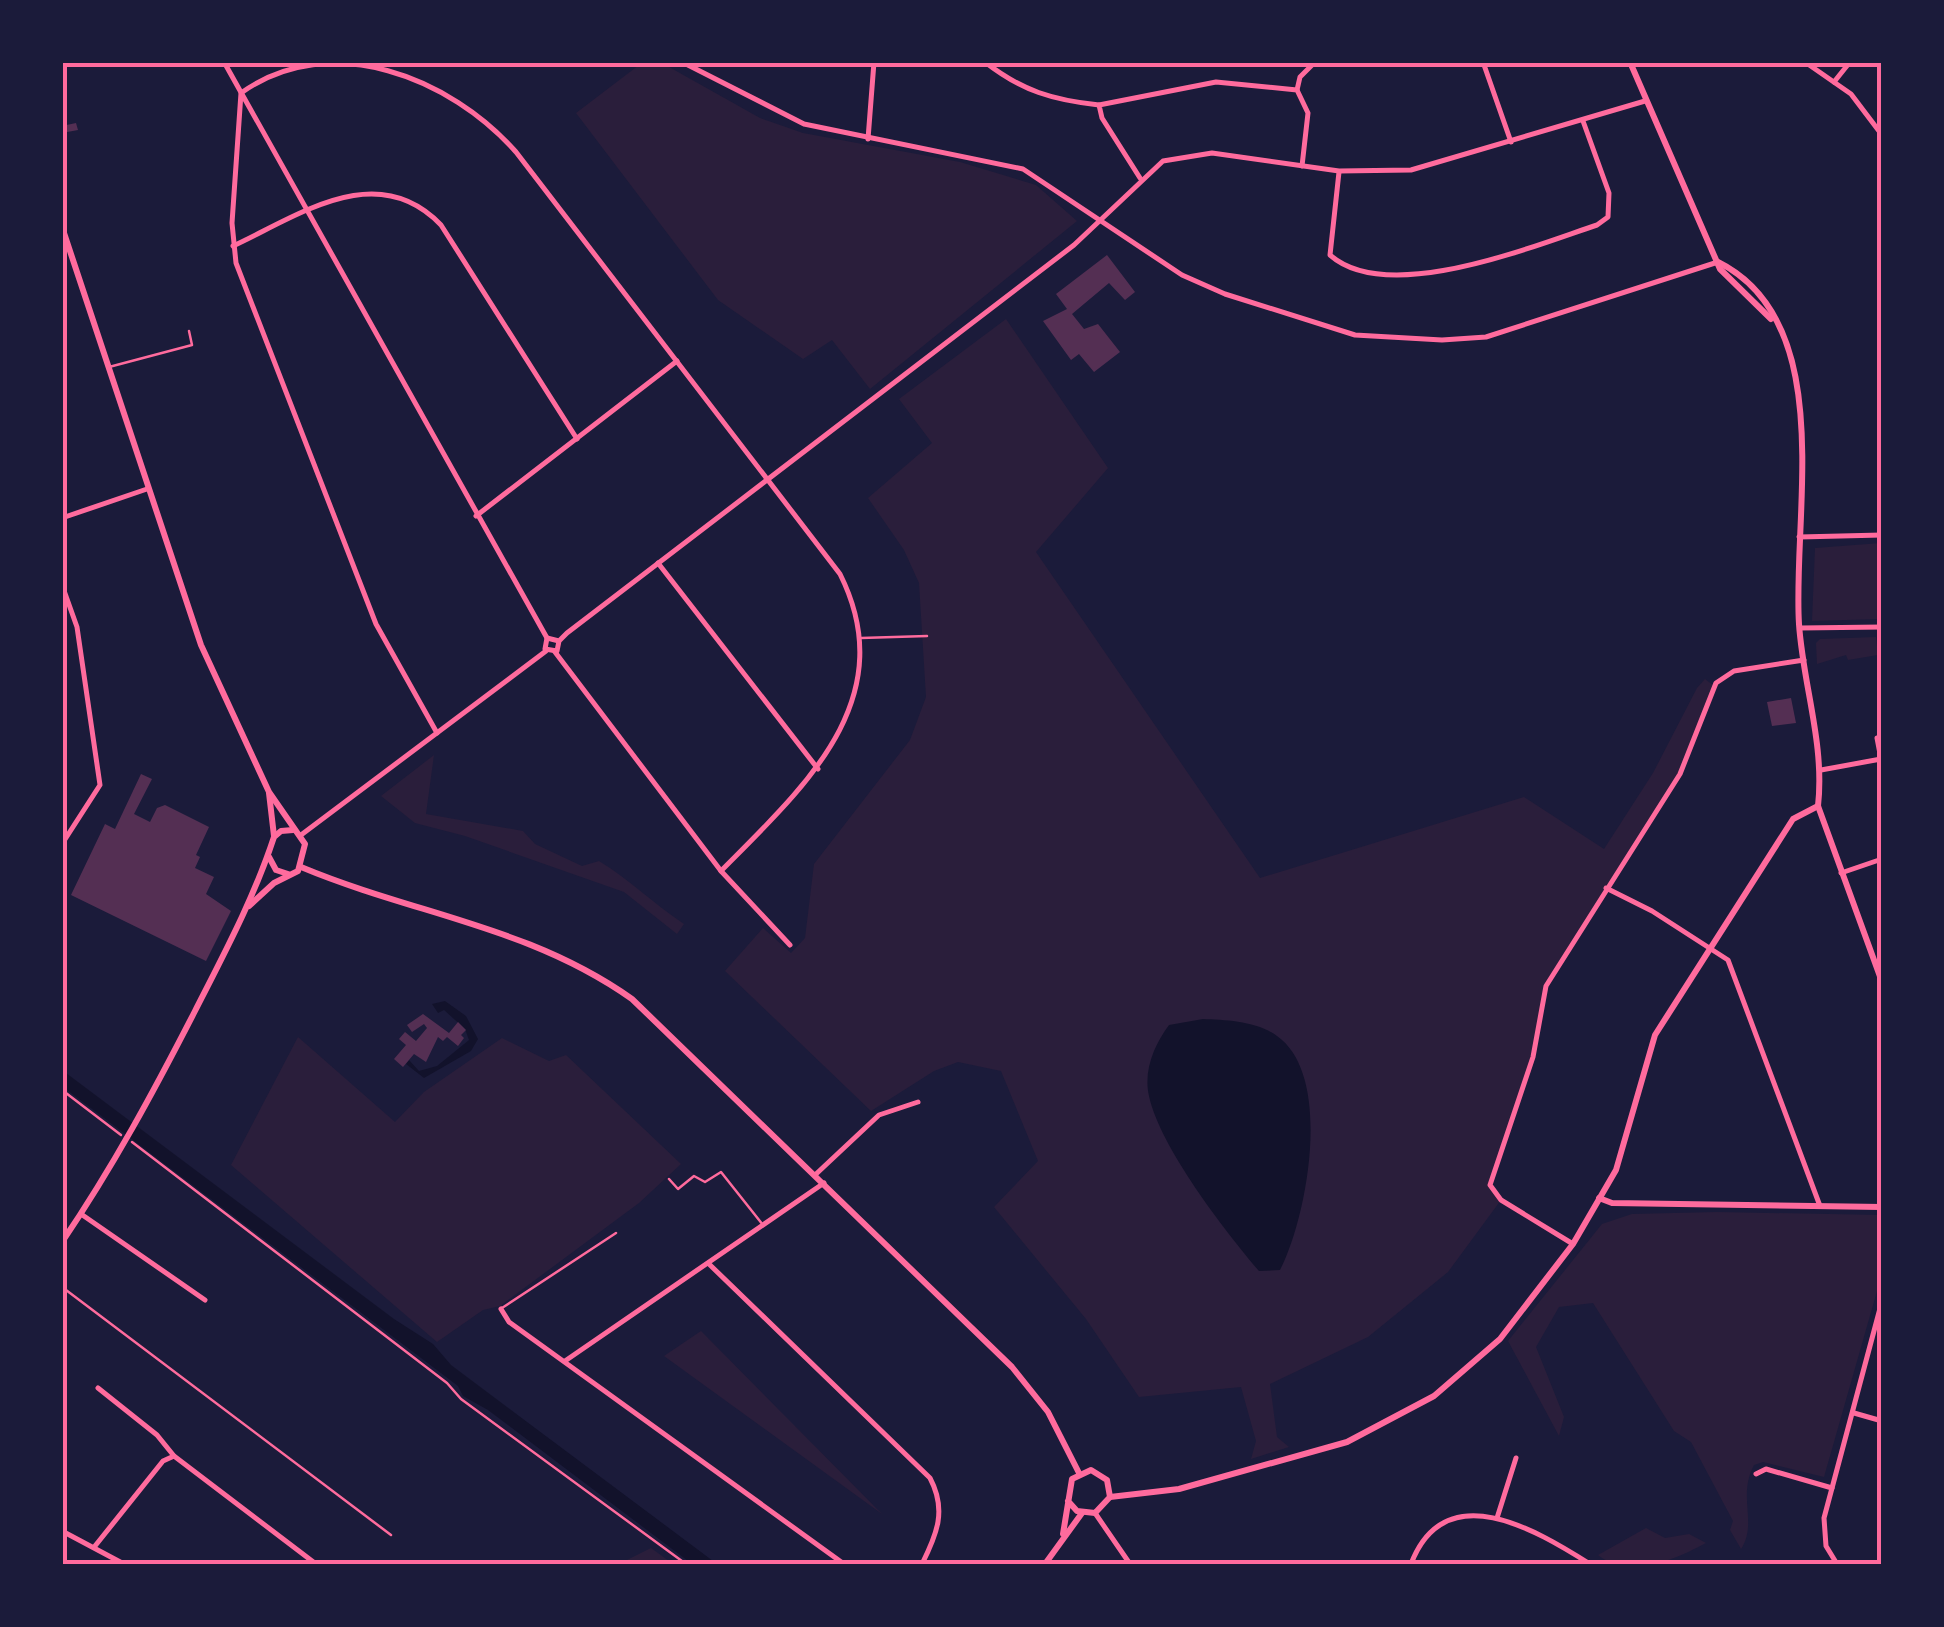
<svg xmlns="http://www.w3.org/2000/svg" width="1944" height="1627" viewBox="0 0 1944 1627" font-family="Georgia,serif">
<rect width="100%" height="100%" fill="#1b1b3a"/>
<g fill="#2a1e3b">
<polygon points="643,62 662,63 760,118 803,133 960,162 1036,185 1077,221 870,389 832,340 803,359 718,300 576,113"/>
<polygon points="1006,319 1108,468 1036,552 1260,878 1524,797 1604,849 1653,773 1697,688 1705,679 1714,686 1690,755 1546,986 1533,1057 1490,1185 1501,1200 1448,1272 1368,1337 1270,1384 1277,1437 1289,1447 1251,1459 1256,1441 1241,1387 1139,1397 1086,1319 994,1207 1038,1161 1001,1071 958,1062 934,1071 871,1111 725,971 763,928 791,953 805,938 814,864 910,740 926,697 919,583 904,550 868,498 932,443 899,399"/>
<polygon points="1881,543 1881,619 1812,621 1815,548"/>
<polygon points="1876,637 1878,655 1848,660 1846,655 1817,664 1816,643 1820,639"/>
<path d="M434,755L426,814L523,831L535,844L582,866L599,861C630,880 654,904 684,924L677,934L624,892L465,836L415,823L381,796Z"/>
<polygon points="298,1037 395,1122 424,1092 502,1038 549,1061 566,1055 681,1164 639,1203 500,1306 483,1310 437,1342 231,1165"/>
<path d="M1717,1212L1881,1215V1277L1824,1477L1763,1462L1754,1465C1737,1497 1758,1523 1741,1549L1730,1530L1733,1521L1691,1442L1674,1431L1593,1303L1559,1307L1536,1347L1564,1417L1559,1436L1508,1341L1602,1224L1632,1214Z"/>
<polygon points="701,1331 882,1514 664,1356"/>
<path d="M1646,1528L1665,1538L1689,1534L1706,1543C1674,1560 1630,1580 1598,1555Z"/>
<polygon points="651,1548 673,1564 619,1564"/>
</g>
<g fill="#12122b">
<polygon points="445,1001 466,1016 478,1039 471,1051 424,1078 406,1064 409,1060 419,1071 437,1066 469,1040 465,1029 444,1010 438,1013 432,1004"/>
<path d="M1203,1019C1226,1020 1257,1021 1277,1036C1334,1076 1307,1218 1280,1270L1259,1271C1225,1231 1160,1147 1149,1096C1143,1070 1155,1044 1169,1025Z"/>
<polygon points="62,1070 394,1319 433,1344 451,1365 717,1564 692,1564 488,1410 463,1396 458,1386 63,1087"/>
</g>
<g fill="#542f53">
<polygon points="76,123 78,130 62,133 62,126"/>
<polygon points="1107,255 1135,292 1125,300 1109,283 1072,314 1084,329 1098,324 1120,352 1094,372 1079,354 1071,360 1043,321 1067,309 1056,294"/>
<polygon points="1791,698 1796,723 1772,726 1767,702"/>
<polygon points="141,774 152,779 134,814 150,822 157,808 165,805 209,827 196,855 200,857 195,868 214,877 206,894 231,911 206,961 71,895 105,824 115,829"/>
<polygon points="423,1014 449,1033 458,1022 466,1030 461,1035 464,1038 458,1046 447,1037 443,1041 438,1037 426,1062 414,1054 403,1067 394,1059 406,1045 399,1039 405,1032 416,1041 427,1028 424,1024 412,1032 407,1025"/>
</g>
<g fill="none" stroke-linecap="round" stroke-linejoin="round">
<g stroke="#ff6b9d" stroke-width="2.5">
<polyline points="62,1090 121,1135"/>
<polyline points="132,1142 447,1383 461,1399 686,1564"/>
</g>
<g stroke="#ff6b9d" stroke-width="2.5">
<polyline points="109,367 192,345 189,331"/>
<polyline points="861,638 927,636"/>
<polyline points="669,1179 678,1189 694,1176 705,1182 721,1172 763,1225"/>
<polyline points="62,1287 391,1535"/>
<polyline points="502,1308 616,1233"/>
</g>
<g stroke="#ff6b9d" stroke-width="5">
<polyline points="224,62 547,638"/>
<polyline points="682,62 804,124 1023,169 1182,275 1225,294 1355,335 1442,340 1486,337 1718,262"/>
<path d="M985,62C1022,91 1053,100 1099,105"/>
<polyline points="1483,62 1511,142"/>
<polyline points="1805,62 1851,94 1882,135"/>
<polyline points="1834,82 1850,62"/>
<polyline points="1297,90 1300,77 1315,62"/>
<polyline points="868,139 874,62"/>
<path d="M1339,172L1330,255C1388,306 1533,246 1597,225L1608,217L1609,193L1583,121"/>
<polyline points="1140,178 1102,118 1099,105 1216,82 1297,90 1308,113 1302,166"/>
<path d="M233,246C298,216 377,158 441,225L577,439"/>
<polyline points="476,516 677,361"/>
<polyline points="62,518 147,489"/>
<polyline points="1799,537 1882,535"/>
<polyline points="658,563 818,769"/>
<polyline points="62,585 77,627 100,785 62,844"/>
<polyline points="1800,628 1882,627"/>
<polyline points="559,641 547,638 545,649 557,651 559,641 567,633 1074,245 1163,161 1212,153 1339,171 1411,170 1645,101"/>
<polyline points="555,652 721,871 790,945"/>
<path d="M437,733L376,624L236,263L232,223L241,93C331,29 451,78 516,152L840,574C903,700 803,788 721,871"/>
<polyline points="1821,770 1881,759 1877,738"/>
<polyline points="301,835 546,651"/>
<polyline points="1841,873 1882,859"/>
<polyline points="1606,888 1652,911 1728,960 1820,1206"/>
<polyline points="815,1175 879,1115 918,1102"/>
<polyline points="81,1214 205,1300"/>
<polyline points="1573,1244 1501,1200 1490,1185 1533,1057 1546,986 1680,774 1716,683 1734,671 1804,660"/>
<path d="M709,1264L930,1478C947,1510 937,1534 922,1564"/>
<polyline points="501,1309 509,1322 844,1564"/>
<polyline points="565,1361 824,1183"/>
<polyline points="98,1388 157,1435 174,1456 316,1564"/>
<polyline points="1854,1413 1882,1421"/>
<polyline points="1756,1474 1766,1469 1832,1488"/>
<polyline points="1095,1513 1130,1564"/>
<polyline points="1497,1518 1516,1458"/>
<polyline points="62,1531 124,1564"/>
<polyline points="95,1546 163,1461 174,1456"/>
<path d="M1411,1564C1445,1475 1536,1530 1590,1564"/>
<polyline points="1837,1564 1826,1546 1824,1518 1882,1301"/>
</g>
<g stroke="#ff6b9d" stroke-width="6">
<polyline points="1630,62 1720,269 1771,319"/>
<polyline points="62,227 201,645 269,792 305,844 298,871 274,883 249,906"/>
<path d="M1718,262C1839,322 1792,516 1799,624C1803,685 1825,744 1818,806L1882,982"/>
<polyline points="269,793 274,836"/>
<polyline points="269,857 276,870 288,874"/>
<path d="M301,867C416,915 529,926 632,999L1012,1367L1048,1412L1079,1473"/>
<polyline points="1599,1198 1612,1203 1882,1207"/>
<path d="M62,1242C113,1167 154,1091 195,1011C224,954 254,898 274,837L281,831L293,830"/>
<polyline points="1110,1497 1179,1489 1347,1442 1434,1396 1500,1339 1573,1244 1616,1170 1655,1035 1793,819 1818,806"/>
<polyline points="1063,1534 1072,1479 1091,1470 1107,1480 1110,1497 1095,1513 1077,1511 1068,1501"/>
<polyline points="1045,1564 1082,1513"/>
</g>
</g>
<rect width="1944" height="1627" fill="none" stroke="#1b1b3a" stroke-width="130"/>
<rect x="65" y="65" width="1814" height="1497" fill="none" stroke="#ff6b9d" stroke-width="4"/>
</svg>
